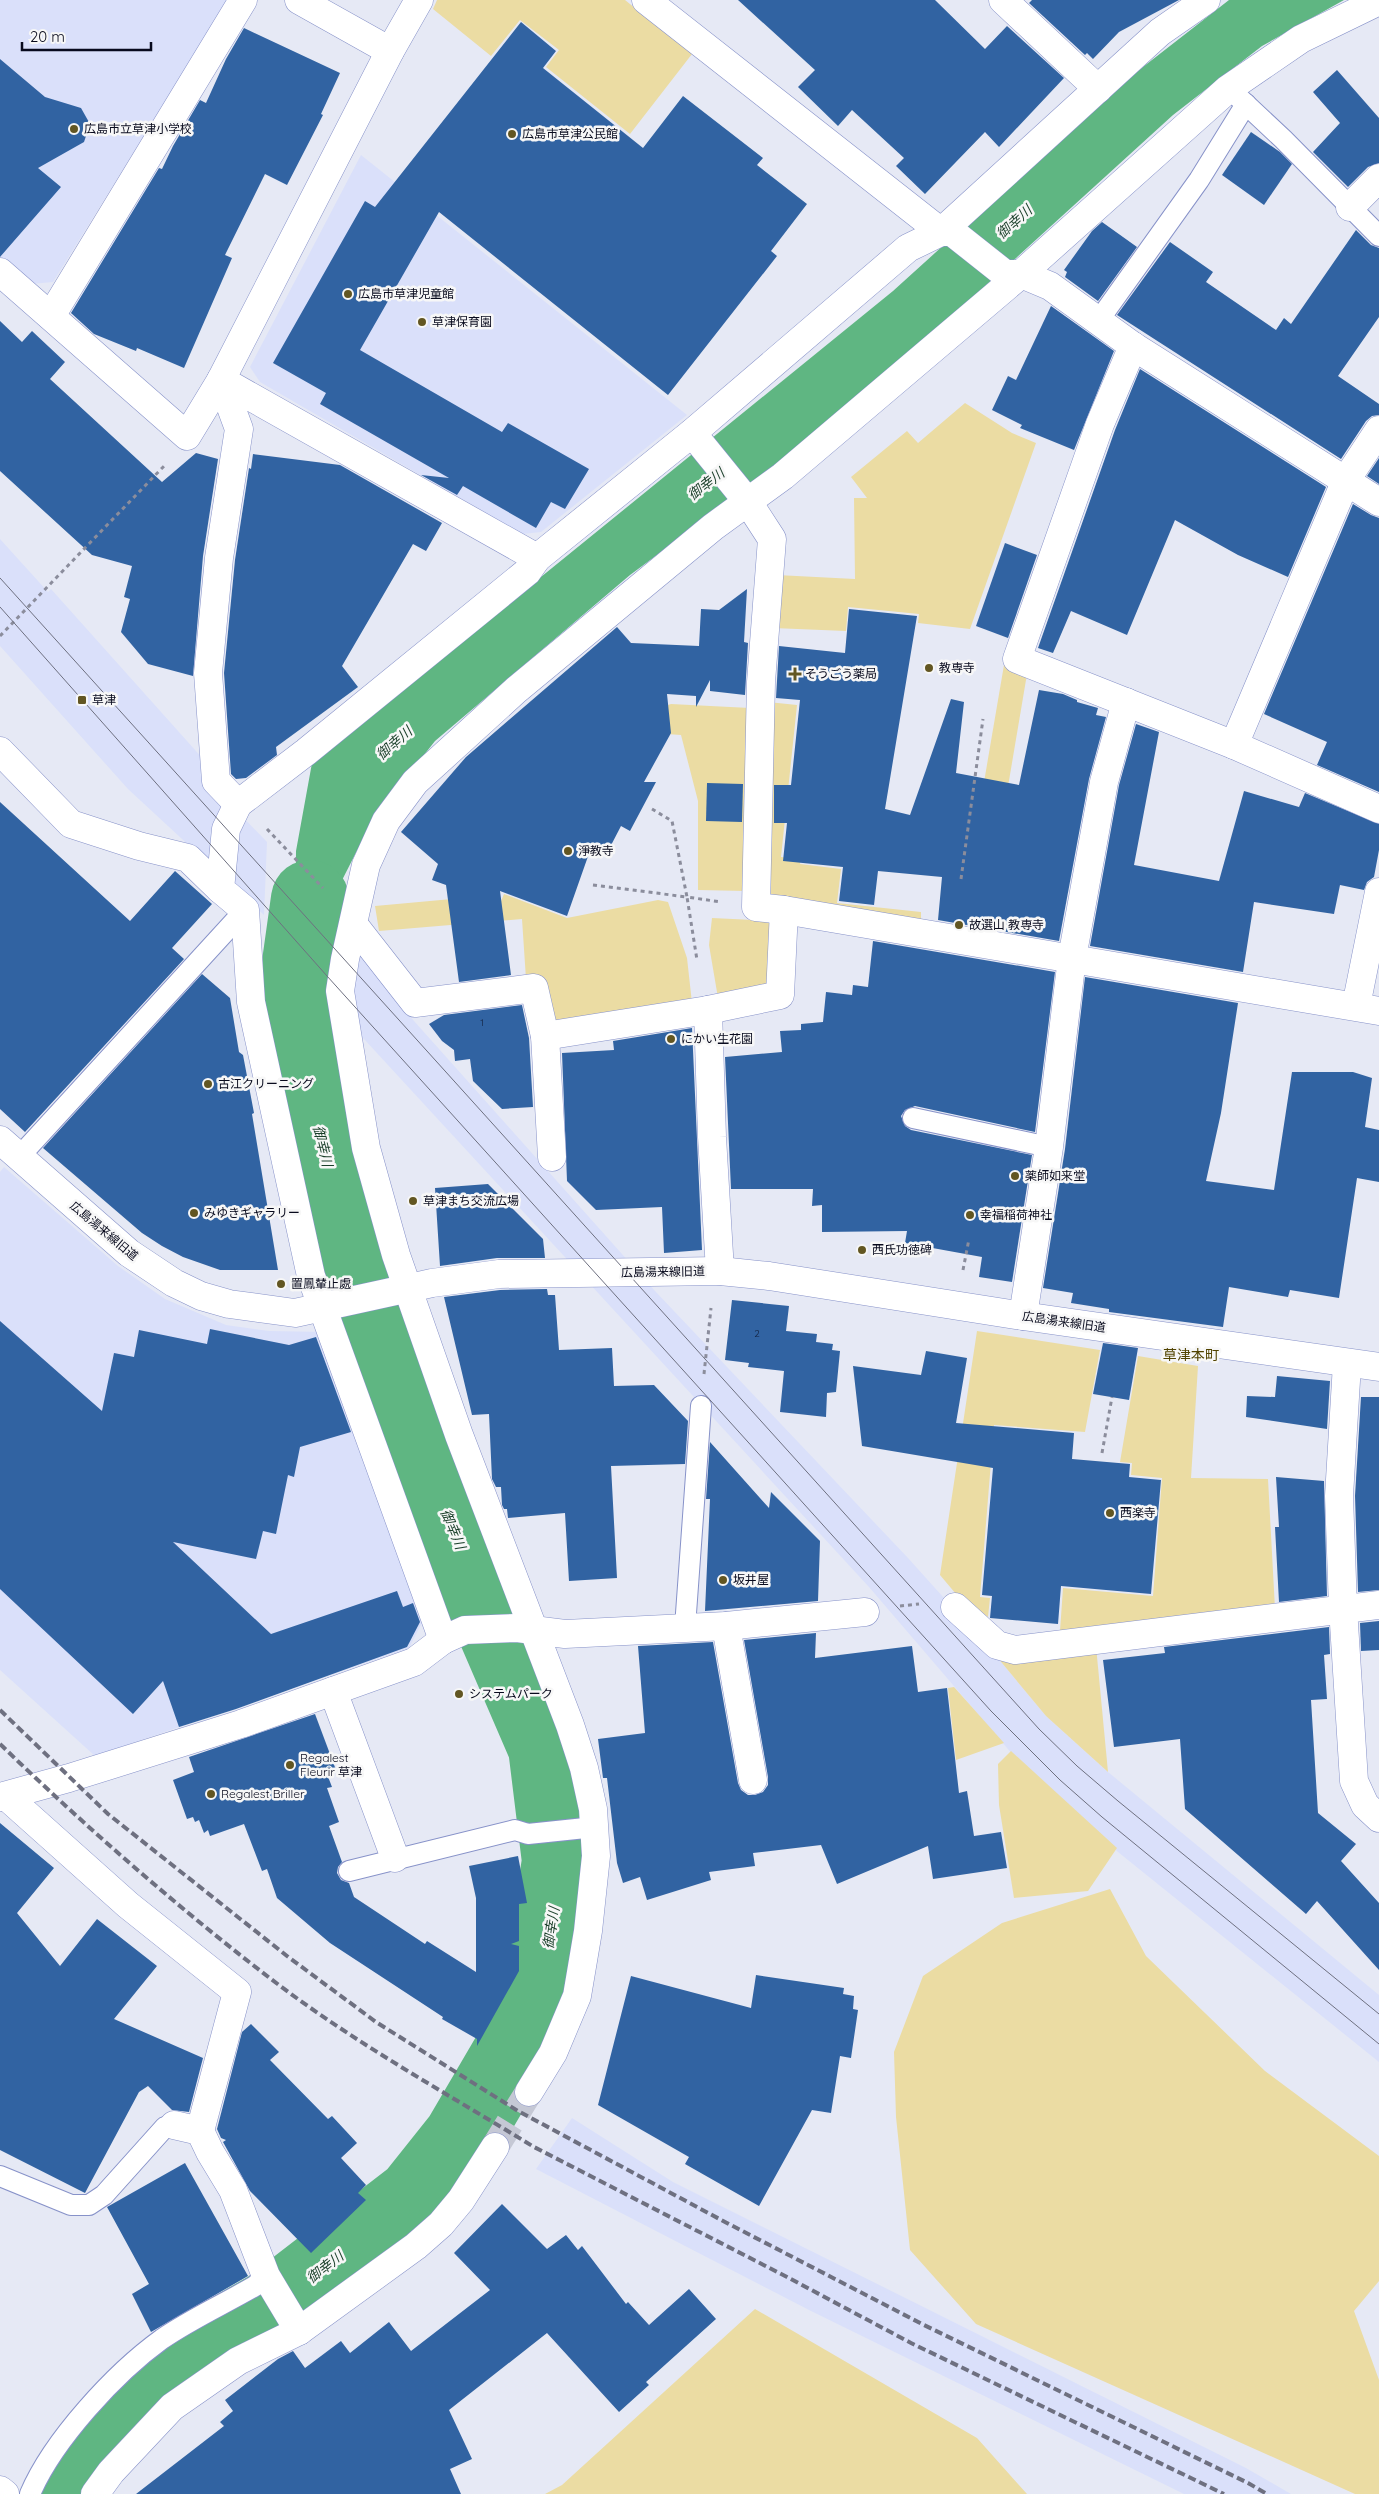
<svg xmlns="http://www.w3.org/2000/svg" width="1379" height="2494" viewBox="0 0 1379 2494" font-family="Quicksand,'Noto Sans JP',sans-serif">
<rect width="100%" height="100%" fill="#e6e9f5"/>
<g fill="#dae0fa">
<polygon points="0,0 228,0 53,282 31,284 0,257"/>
<polygon points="361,155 687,415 541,532 522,534 260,382 250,367"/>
<polygon points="0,539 48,592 51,589 204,760 207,780 267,842 264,915 128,789 0,646"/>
<polygon points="335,927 404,998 406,1012 655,1291 908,1558 997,1657 1046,1716 1108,1772 1379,1995 1379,2062 1118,1852 1019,1762 869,1587 329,1001"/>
<polygon points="4,1167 118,1266 165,1299 226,1325 269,1331 325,1332 424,1619 409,1648 95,1756 0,1670 0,1172"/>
<polygon points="572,2118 673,2182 1246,2468 1291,2494 1184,2494 811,2311 536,2169"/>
</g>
<g fill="#ebdca3">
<polygon points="437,0 625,0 692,54 630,134 546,67 559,50 520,20 491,56 433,9"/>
<polygon points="965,403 1012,433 1036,443 970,629 918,623 919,614 848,607 846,631 773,628 777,575 855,579 854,498 867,498 851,477 907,431 918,443"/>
<polygon points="1004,665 1027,674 989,899 968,876"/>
<polygon points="768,702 797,705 781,857 801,859 800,864 841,869 837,903 921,912 921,921 762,896"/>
<polygon points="671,704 750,708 746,891 698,890 698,801 681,735 652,733 646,712"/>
<polygon points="504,894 567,918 658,900 668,902 687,958 692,1003 552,1026 526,979 522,919 379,931 375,906 474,897 499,906"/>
<polygon points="712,918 774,921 771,989 718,998 709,945"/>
<polygon points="977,1331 1100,1350 1085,1432 994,1425 980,1597 990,1598 988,1617 956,1594 940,1575"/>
<polygon points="1138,1356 1198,1366 1191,1478 1268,1479 1275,1609 1060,1631 1063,1588 1153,1596 1162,1478 1131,1475 1132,1463 1120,1462"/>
<polygon points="1096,1646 1108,1772 1046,1716 997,1657"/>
<polygon points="954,1687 1004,1743 956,1760 948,1688"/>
<polygon points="1011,1751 1117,1848 1088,1891 1014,1898 999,1805 998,1764"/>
<polygon points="1110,1889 1146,1956 1265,2071 1379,2156 1379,2281 1354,2311 1379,2380 1379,2494 1355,2494 976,2324 910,2250 896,2117 894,2052 923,1976 1002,1923"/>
<polygon points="755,2309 977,2438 1027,2494 545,2494 562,2485"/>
</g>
<polygon fill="#5fb682" points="1229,0 1344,0 1262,46 1173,115 983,288 774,468 630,575 435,741 372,821 334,896 295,1006 296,851 312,763 893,291 1125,81"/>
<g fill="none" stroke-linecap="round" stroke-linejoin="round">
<polyline stroke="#5fb682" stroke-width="78" points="64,2494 85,2457 123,2416 163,2377 216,2340 270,2309 415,2197 462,2138 524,2032 539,1992 547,1951 561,1861 547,1747 430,1476 384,1351 347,1242 318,1127 295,1006 310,899"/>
</g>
<g fill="#3163a2">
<polygon points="738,0 935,0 985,49 1007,26 1064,78 999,147 985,132 925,194 896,166 904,158 852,110 838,126 798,87 815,70"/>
<polygon points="1032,0 1179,0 1119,32 1093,59 1087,53 1085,55 1029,3"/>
<polygon points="521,22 556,51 543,68 643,148 683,96 763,158 757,165 807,204 771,251 777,256 668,395 439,212 360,350 502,432 508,423 589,469 565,509 551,502 536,528 463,486 457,495 421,475 449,478 320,404 326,393 273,363 365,201 375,207"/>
<polygon points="244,28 340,73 321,114 323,115 287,185 265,174 225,255 232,258 184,368 137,348 136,351 94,334 71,313 159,168 162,169 173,146 200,100 206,103 226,59"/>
<polygon points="0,59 45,97 81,108 90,124 84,142 38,168 61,187 0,257"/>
<polygon points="1337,70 1379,118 1379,163 1368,167 1348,187 1313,152 1340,123 1313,92"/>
<polygon points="1251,132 1280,152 1292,164 1264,205 1222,175"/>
<polygon points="1102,222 1137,247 1098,301 1065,277 1067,272 1064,270 1092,231"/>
<polygon points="1356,230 1371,245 1379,248 1379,317 1338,376 1379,404 1379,415 1372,416 1366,421 1341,459 1117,315 1170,242 1213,272 1206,282 1276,330 1284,318 1291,324"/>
<polygon points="1051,306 1114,351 1074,450 1020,428 1022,425 992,410 1008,376 1016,380"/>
<polygon points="0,321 22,342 32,331 65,362 50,379 162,482 196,453 218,459 203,556 193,676 148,664 121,632 130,599 124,597 132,566 92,555 0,471"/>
<polygon points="1140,369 1326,487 1288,577 1238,555 1175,520 1127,635 1071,611 1053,653 1038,648 1115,430"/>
<polygon points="253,454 340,465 442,523 426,551 413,544 342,666 358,687 276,747 277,755 246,778 236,779 231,774 224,673 235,560 249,468 251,469"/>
<polygon points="1379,458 1379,484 1367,476"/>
<polygon points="1353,504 1371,515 1379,518 1379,792 1317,765 1327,742 1264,714"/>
<polygon points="1005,543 1037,555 1008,638 976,626"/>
<polygon points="747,589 744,642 748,643 745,695 710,691 710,680 696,707 696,696 667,694 671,733 644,782 656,782 630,831 621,826 607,853 592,845 567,916 500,891 511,975 459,982 446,885 432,880 438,864 401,832 466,757 617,627 631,643 699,646 701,609 719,610"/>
<polygon points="849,609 917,616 885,809 910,815 951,699 964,702 956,773 1019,785 1039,690 1063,694 1077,700 1077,702 1098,708 1096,715 1106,717 1089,779 1059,941 938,920 942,877 878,871 874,905 839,901 843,867 783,861 787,823 774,823 774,785 791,785 800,700 776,698 779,646 845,653"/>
<polygon points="1136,724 1159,732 1134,865 1219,881 1244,791 1299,807 1305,793 1379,824 1379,850 1374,877 1367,882 1364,890 1340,885 1334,914 1254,902 1243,972 1090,946 1119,785"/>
<polygon points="707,783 743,784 742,822 706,821"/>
<polygon points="0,802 130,921 175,871 212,904 172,948 184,959 25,1132 0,1109"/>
<polygon points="873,941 1055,972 1035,1132 915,1106 905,1110 901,1116 905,1126 911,1130 1032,1155 1012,1282 979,1277 982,1257 905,1243 907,1231 822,1232 822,1205 812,1206 813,1189 731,1189 725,1057 782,1052 780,1031 801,1030 801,1024 823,1022 826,992 852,995 853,985 868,987"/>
<polygon points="202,974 230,998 239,1052 243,1055 254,1113 252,1114 278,1270 220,1270 183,1257 162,1246 142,1233 43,1148"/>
<polygon points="1085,977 1238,1003 1221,1113 1206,1181 1274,1190 1292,1072 1353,1072 1372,1078 1365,1127 1379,1130 1379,1182 1357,1178 1339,1298 1290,1290 1288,1297 1229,1287 1223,1327 1109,1312 1109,1309 1071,1303 1073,1293 1043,1288 1065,1149"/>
<polygon points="522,1005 529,1038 533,1107 502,1109 473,1081 470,1059 455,1061 454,1050 442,1041 429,1024 444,1015"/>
<polygon points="692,1028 702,1250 664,1253 662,1207 596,1210 567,1181 562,1053 614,1050 613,1041"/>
<polygon points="488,1184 543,1239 545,1258 497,1258 440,1266 435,1188"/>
<polygon points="547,1289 548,1295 555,1295 559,1350 612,1348 614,1386 654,1385 688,1421 685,1464 611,1466 617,1578 569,1581 565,1513 508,1518 507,1509 504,1509 502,1505 501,1487 496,1487 492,1479 489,1414 472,1415 444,1297 500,1290"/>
<polygon points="732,1300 789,1306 786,1331 817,1334 816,1342 833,1344 832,1350 840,1351 836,1392 827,1393 826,1417 780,1412 784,1371 748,1367 749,1363 725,1360"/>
<polygon points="0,1321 102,1411 114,1353 134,1357 139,1330 207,1344 210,1329 289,1345 316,1337 351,1432 300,1447 294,1477 288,1475 276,1534 263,1531 256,1559 173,1542 271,1634 397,1591 403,1607 413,1603 420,1622 407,1647 236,1709 179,1727 163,1681 133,1714 0,1589"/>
<polygon points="1103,1343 1138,1348 1129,1400 1093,1394"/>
<polygon points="926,1351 967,1358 956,1423 1074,1433 1072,1459 1130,1464 1129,1477 1161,1480 1151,1594 1061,1586 1058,1624 990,1618 992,1596 982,1595 993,1468 862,1446 853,1366 921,1375"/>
<polygon points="1277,1376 1330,1381 1327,1429 1246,1417 1247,1396 1275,1397"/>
<polygon points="1361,1397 1379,1397 1379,1590 1358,1592 1355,1496"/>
<polygon points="710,1442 769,1508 771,1492 820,1541 818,1601 705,1611 710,1499 706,1499"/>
<polygon points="1276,1477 1324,1481 1327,1596 1279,1602 1275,1527 1279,1527"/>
<polygon points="1379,1621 1379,1650 1361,1651 1360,1623"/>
<polygon points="1329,1627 1330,1654 1324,1655 1327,1699 1311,1700 1318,1813 1356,1844 1341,1861 1379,1903 1379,1970 1317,1901 1306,1914 1185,1809 1180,1739 1114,1747 1103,1660 1165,1653 1164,1647"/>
<polygon points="816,1633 815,1658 912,1646 918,1692 947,1688 959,1793 967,1791 974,1836 1001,1832 1007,1868 933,1879 928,1846 837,1884 821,1845 753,1853 755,1866 709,1872 711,1880 647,1900 640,1877 623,1883 617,1863 607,1778 603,1778 598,1739 645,1733 638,1646 713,1642 738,1783 741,1790 748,1795 755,1795 763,1792 768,1785 768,1777 744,1640"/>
<polygon points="315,1714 336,1770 327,1774 332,1787 327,1788 339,1822 329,1826 342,1862 338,1867 337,1873 341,1880 349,1883 354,1897 425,1944 427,1941 476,1972 476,1898 469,1866 518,1856 527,1903 519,1904 519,1941 511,1944 519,1946 519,1971 477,2046 477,2039 442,2019 443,2017 330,1943 277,1898 267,1869 262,1871 244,1824 210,1836 208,1830 204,1833 199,1820 195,1822 193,1817 187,1819 173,1780 194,1772 189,1757"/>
<polygon points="0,1823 54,1868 17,1913 60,1966 97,1919 157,1966 114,2019 203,2058 189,2112 172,2110 148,2086 139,2092 85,2193 0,2150"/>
<polygon points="756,1975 844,1988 843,1994 854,1996 853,2009 858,2010 851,2058 840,2056 831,2113 812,2110 759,2206 685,2164 689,2157 598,2105 631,1976 751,2008"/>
<polygon points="251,2024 279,2052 270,2060 328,2119 332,2116 357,2143 341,2158 366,2185 358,2193 366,2200 311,2253 250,2191 223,2142 226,2140 221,2138 217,2129 242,2032"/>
<polygon points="185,2163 248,2276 151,2332 132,2294 149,2284 107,2207"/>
<polygon points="502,2204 547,2249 566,2235 578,2250 582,2246 626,2304 628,2302 649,2325 689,2289 716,2319 646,2382 649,2385 619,2412 547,2333 449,2410 472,2459 450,2469 461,2494 136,2494 224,2426 220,2422 233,2411 225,2400 278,2359 293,2351 305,2368 341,2341 350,2353 389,2322 411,2351 490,2290 454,2253"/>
</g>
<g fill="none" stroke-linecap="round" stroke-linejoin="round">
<polyline stroke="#c5c8d5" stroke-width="28" stroke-dasharray="28 14" stroke-linecap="butt" points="495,2147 529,2092"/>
<defs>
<g id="lane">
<polyline points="1236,95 1283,139 1379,236"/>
<polyline points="1099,320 1199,180 1246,104"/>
<polyline points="913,1118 1049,1147"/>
<polyline points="19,1157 245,910"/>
<polyline points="685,1627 701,1406"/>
<polyline points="349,1871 515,1830 528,1834 595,1827"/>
<polyline points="0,2176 71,2205 89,2205 104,2195 165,2127 174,2125"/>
<path d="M30,2494C53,2440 115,2373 162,2339C191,2319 224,2304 255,2286L266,2276"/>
</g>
<g id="street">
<polyline points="299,0 390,51"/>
<polyline points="646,0 941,232 952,232 1005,274 1021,274 1050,286 1133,346 1379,502"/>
<polyline points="1003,0 1098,89"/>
<polyline points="1350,207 1379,178"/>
<polyline points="0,272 187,436 221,380 390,51 419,0"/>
<polyline points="51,316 243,0"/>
<polyline points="1133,346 1100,424 1017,659 1234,745 1379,809"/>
<polyline points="692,433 748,502 772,539 761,682 756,907 784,910 1379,1011"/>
<polyline points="1234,745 1346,480 1379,430"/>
<polyline points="0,751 71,824 139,846 188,858 220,889"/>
<polyline points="238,804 216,781 208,673 219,558 239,429 221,380 537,558"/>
<polyline points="354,925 415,1003 534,988 545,1036 552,1157"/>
<polyline points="1356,1006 1379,892"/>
<polyline points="708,1010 712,1137 720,1271"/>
<polyline points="545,1036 708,1010 780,995 784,910"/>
<polyline points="0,1140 129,1253 174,1283 201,1296 229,1304 295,1313 432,1283 499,1274 720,1271 769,1276 1023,1316 1379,1367"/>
<polyline points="1023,1316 1049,1147 1072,958 1104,782 1126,702"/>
<polyline points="1347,1364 1339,1496 1343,1608 1354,1781 1365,1805 1379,1818"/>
<polyline points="955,1607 997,1645 1015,1650 1379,1605"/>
<polyline points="726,1626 753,1780"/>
<polyline points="443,1640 311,1276 251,1002 245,910 220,889 226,829 238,804 306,752 527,572 537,558 692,433 908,248 941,232 1160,32 1206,0"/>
<polyline points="333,1691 395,1858"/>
<polyline points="6,1796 128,1905 237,1992 200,2131"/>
<polyline points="0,1797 69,1778 241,1724 414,1662 443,1640 465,1630 517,1628 565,1634 726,1626 865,1612"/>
<polyline points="529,2092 553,2053 577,1996 588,1931 596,1856 593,1809 584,1768 570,1725 459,1435 396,1255 366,1148 340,991 345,959 366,865 386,821 415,782 516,690 713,527 783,476 1021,274 1228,89 1301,39 1379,1"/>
<polyline points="174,2125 200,2131 210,2152 233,2190 266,2276 299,2331"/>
<polyline points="0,2490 5,2494"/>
<polyline points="95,2494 111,2472 172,2407 238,2361 299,2331 416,2246 441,2224 461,2200 495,2147"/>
</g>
</defs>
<use href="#lane" stroke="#8792c9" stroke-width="22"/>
<use href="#street" stroke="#8792c9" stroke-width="29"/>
<g stroke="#8b8d9c" stroke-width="3" stroke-dasharray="4 4" stroke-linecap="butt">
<polyline points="0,636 166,464"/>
<polyline points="652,809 672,821 687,897 721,902"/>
<polyline points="267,829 323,888"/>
<polyline points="961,879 983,719"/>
<polyline points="593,885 687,897 697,960"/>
<polyline points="963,1270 969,1239"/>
<polyline points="704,1374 711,1308"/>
<polyline points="1102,1453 1112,1397"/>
<polyline points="900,1606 919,1604"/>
</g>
<use href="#lane" stroke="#fff" stroke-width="20"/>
<use href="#street" stroke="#fff" stroke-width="28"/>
<g stroke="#6e7080" stroke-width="1">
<polyline points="0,578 1039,1729 1077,1766 1118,1801 1379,2014"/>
<polyline points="0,607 327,976 991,1711 1060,1780 1102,1817 1379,2044"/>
</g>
<g stroke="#6e7080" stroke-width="4" stroke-dasharray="8 4" stroke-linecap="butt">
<polyline points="0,1710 108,1814 287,1956 376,2022 518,2111 725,2222 922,2324 1248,2483 1267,2494"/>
<path d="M0,1744C86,1827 176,1906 271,1979C353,2042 446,2093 534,2147L787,2277L911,2343L1224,2494"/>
</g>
</g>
<g fill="#625622" stroke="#f7f7f7" stroke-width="2">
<circle cx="74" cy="129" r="5"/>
<circle cx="512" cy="134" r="5"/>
<circle cx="348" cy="294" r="5"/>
<circle cx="422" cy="322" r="5"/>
<circle cx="929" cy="668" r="5"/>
<path d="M792.5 666.5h5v5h5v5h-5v5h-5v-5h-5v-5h5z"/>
<rect x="77" y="695" width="10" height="10" rx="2.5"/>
<circle cx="568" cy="851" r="5"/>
<circle cx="959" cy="925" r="5"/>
<circle cx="671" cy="1039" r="5"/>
<circle cx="208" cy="1084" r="5"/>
<circle cx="1015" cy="1176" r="5"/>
<circle cx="413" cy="1201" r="5"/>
<circle cx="194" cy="1213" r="5"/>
<circle cx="970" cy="1215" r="5"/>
<circle cx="862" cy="1250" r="5"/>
<circle cx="281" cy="1284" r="5"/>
<circle cx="1110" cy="1513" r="5"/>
<circle cx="723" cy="1580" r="5"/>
<circle cx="459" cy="1694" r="5"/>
<circle cx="290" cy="1765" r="5"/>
<circle cx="211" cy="1794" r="5"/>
</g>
<g text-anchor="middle" stroke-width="5" stroke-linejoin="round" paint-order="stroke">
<g font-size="10" fill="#12203e">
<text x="482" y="1026">1</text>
<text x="757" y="1337">2</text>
</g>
<g font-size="12" fill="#080a1d" stroke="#f7f7f7" text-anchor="start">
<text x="84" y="133">広島市立草津小学校</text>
<text x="522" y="138">広島市草津公民館</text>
<text x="358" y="298">広島市草津児童館</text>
<text x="432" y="326">草津保育園</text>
<text x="939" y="672">教専寺</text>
<text x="805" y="678">そうごう薬局</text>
<text x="92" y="704">草津</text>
<text x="578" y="855">淨教寺</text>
<text x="969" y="929">故選山 教専寺</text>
<text x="681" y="1043">にかい生花園</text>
<text x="218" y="1088">古江クリーニング</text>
<text x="1025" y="1180">薬師如来堂</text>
<text x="423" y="1205">草津まち交流広場</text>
<text x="204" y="1217">みゆきギャラリー</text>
<text x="980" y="1219">幸福稲荷神社</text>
<text x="872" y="1254">西氏功徳碑</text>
<text x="291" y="1288">置鳳輦止處</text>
<text x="1120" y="1517">西楽寺</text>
<text x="733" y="1584">坂井屋</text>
<text x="469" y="1698">システムパーク</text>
<text x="300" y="1762">Regalest<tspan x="300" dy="14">Fleurir 草津</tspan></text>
<text x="221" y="1798">Regalest Briller</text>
</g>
<g font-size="12" fill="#080a1d" stroke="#f7f7f7">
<text transform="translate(104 1231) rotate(40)" y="4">広島湯来線旧道</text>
<text transform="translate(663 1272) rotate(-1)" y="4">広島湯来線旧道</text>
<text transform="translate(1064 1322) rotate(8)" y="4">広島湯来線旧道</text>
</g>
<g font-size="14" font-style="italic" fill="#1a3f2a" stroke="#f7f7f7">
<text transform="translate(1014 222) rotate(-42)" y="5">御幸川</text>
<text transform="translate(706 484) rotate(-38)" y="5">御幸川</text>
<text transform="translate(394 743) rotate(-41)" y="5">御幸川</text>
<text transform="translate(323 1146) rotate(76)" y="5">御幸川</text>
<text transform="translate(453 1529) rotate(67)" y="5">御幸川</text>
<text transform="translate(551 1928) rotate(-81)" y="5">御幸川</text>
<text transform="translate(325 2267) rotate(-38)" y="5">御幸川</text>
</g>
<g font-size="14" fill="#514300" stroke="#f7f7f7">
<text x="1191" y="1360">草津本町</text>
</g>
</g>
<path d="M22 42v8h129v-8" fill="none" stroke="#080a1d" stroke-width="2.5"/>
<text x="30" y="42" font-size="15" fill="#080a1d" stroke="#f7f7f7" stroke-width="4" paint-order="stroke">20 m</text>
</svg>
